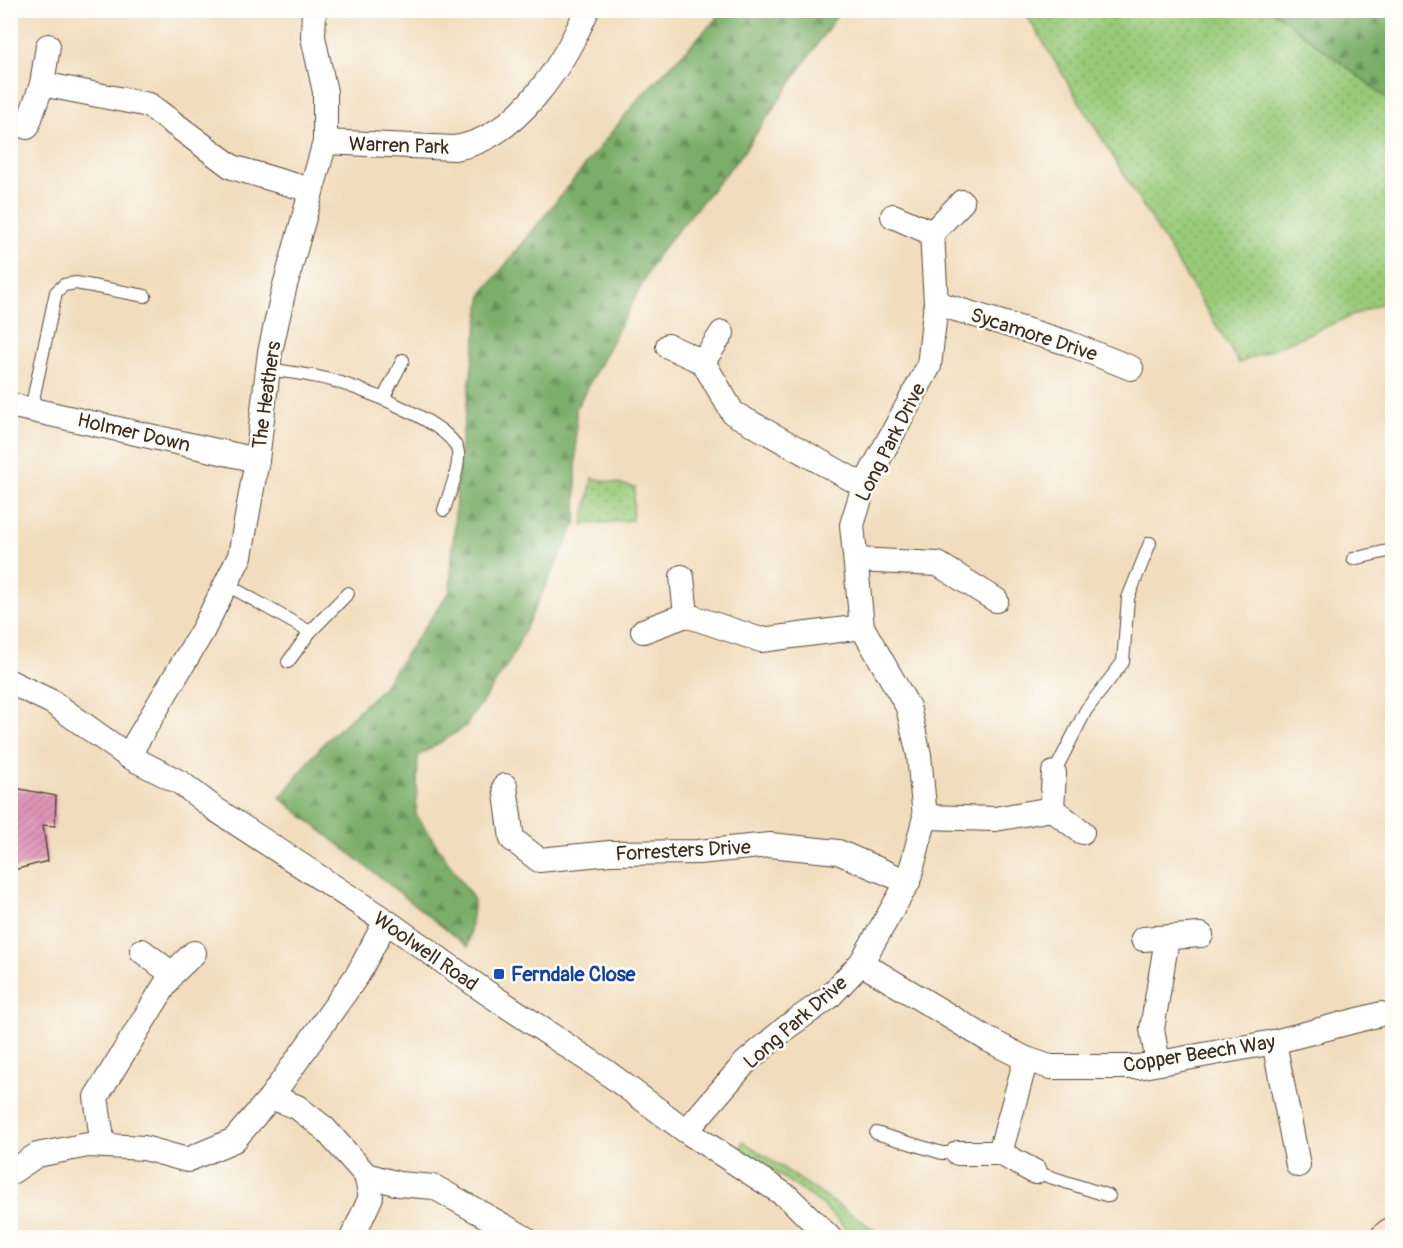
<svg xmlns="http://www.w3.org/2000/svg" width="1403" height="1248" viewBox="0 0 1403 1248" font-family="Pangolin,sans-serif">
<defs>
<pattern id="grass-dots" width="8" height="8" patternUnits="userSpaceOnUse" patternTransform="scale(1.5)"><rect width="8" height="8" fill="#99ca79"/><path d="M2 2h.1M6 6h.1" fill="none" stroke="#7ea463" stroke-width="1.8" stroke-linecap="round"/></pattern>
<pattern id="forest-firs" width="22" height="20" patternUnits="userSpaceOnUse" patternTransform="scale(1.5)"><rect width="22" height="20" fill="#7aae69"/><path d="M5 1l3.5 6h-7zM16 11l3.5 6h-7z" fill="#658e56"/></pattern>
<pattern id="building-hatch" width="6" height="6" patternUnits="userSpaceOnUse" patternTransform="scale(1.5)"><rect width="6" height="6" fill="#df95b8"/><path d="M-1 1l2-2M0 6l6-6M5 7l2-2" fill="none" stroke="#b67a95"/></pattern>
</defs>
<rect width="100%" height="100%" fill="#fdfcf7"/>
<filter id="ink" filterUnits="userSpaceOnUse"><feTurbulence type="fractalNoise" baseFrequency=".0167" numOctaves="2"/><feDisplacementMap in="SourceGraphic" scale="12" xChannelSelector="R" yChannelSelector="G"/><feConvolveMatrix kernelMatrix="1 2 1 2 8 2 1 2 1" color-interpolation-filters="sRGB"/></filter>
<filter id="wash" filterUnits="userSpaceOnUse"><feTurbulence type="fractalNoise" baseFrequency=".008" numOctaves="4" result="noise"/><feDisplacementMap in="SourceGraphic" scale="24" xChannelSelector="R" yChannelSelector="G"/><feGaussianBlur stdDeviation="1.35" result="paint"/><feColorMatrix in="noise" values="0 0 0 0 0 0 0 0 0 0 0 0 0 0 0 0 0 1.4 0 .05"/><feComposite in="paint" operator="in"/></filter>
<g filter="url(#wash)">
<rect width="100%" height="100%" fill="#f1ddbd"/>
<g fill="url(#grass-dots)" stroke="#6a7a4c" stroke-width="1.5">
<polygon points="1024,11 1273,11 1392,102 1392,299 1239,363"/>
<polygon points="592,478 635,487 632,520 583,525"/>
<polygon points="743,1141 885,1237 855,1237 820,1203 741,1149"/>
</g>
<g fill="url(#forest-firs)" stroke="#5a6c44" stroke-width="1.5">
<polygon points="724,11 840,11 742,154 658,254 576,409 576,522 510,661 465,727 418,756 416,815 474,900 468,947 280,798 323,744 382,688 450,591 458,467 482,294 639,98"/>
<polygon points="1273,11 1392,11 1392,102"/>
</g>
<g id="blocks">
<polygon fill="url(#building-hatch)" points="10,787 56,796 55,826 43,825 48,861 10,871"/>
</g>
</g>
<g filter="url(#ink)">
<use href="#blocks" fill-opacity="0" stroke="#564536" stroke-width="1.5"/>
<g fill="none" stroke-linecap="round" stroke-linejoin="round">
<defs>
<g id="lane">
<path d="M268,369C292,373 318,375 341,383C366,391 455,425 458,452C460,470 449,493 444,510"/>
<polyline points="383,399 403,360"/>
<polyline points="31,409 56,292 64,285 76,283 145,296"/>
<polyline points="1353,559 1392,550"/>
<polyline points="226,584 310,632"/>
<polyline points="288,662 310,632 348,593"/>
<polyline points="1054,773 1086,710 1123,662 1128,598 1150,543"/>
<polyline points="876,1133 942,1153 958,1153"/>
<polyline points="1035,1172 1109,1196"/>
</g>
<g id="street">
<polyline points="42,84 149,105 232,167 310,190"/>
<polyline points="27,127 42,84 48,46"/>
<path d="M325,142L454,148C516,140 564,64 587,10"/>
<polyline points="932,233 962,202"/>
<polyline points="936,303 1068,343 1131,368"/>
<polyline points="668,346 703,362 733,413 864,486"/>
<polyline points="703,362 722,333"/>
<polyline points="10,405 257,460"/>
<polyline points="856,560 938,564 996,600"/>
<polyline points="682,577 686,615 761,640 862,627"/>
<polyline points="643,631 686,615"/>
<polyline points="10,682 52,702 128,756 181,783 215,809 386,921 483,990 605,1071 686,1131 788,1197 830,1238"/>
<polyline points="128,756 203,630 240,556 257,460 270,352 284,289 325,142 325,92 313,37 314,10"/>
<polyline points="505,786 512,839 539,860 610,853 698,852 770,845 838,852 908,882"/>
<polyline points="1052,809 1082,832"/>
<polyline points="925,817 995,819 1052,809 1054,773"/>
<polyline points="1143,939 1201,935"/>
<polyline points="142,951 172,974"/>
<polyline points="861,963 989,1040 1026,1059 1050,1067 1138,1067 1274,1042 1381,1014"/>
<polyline points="1274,1042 1298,1165"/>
<polyline points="1158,1063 1152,1029 1167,939"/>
<polyline points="271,1097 297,1107 324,1128 366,1175 371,1197 352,1238"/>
<polyline points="686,1131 745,1063 787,1027 828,998 861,963 908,882 925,817 919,755 908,707 862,627 852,525 864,486 929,366 936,303 932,233 893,216"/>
<polyline points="103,1146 96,1097 172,974 194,953"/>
<polyline points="958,1153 1000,1153 1026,1059"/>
<polyline points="1000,1153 1035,1172"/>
<polyline points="10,1173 37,1155 88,1145 144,1148 187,1160 234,1140 271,1097 358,974 386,921"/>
<polyline points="366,1175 399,1184 434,1187 525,1238"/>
</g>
<polyline id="secondary" points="1387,1238 1392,1234"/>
</defs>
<use href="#lane" stroke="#564536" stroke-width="14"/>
<use href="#street" stroke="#564536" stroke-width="26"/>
<use href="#secondary" stroke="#564536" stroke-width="35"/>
<use href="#lane" stroke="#fff" stroke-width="12"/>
<use href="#street" stroke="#fff" stroke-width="24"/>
<use href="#secondary" stroke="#fde4d0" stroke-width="33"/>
</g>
</g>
<rect fill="#1a4fb4" stroke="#fdfcf7" stroke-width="2" x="493" y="968" width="12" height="12" rx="3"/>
<g text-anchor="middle" stroke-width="5" stroke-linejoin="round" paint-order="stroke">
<g font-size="20" fill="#3b2a1e" stroke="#fdfcf7">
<text transform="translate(399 145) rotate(2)" y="7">Warren Park</text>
<text transform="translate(1034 334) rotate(18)" y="7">Sycamore Drive</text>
<text transform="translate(266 395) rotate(-82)" y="7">The Heathers</text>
<text transform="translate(134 432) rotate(13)" y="7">Holmer Down</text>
<text transform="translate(890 442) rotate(-63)" y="7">Long Park Drive</text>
<text transform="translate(683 850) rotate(-3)" y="7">Forresters Drive</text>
<text transform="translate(426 951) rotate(35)" y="7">Woolwell Road</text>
<text transform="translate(795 1022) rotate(-41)" y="7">Long Park Drive</text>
<text transform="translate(1199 1053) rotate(-9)" y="7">Copper Beech Way</text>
</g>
<g font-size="20" font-weight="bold" fill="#164399" stroke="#fdfcf7" text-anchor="start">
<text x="511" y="981">Ferndale Close</text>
</g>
</g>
<rect width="1403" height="1248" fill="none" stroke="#fdfcf7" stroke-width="36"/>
</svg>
